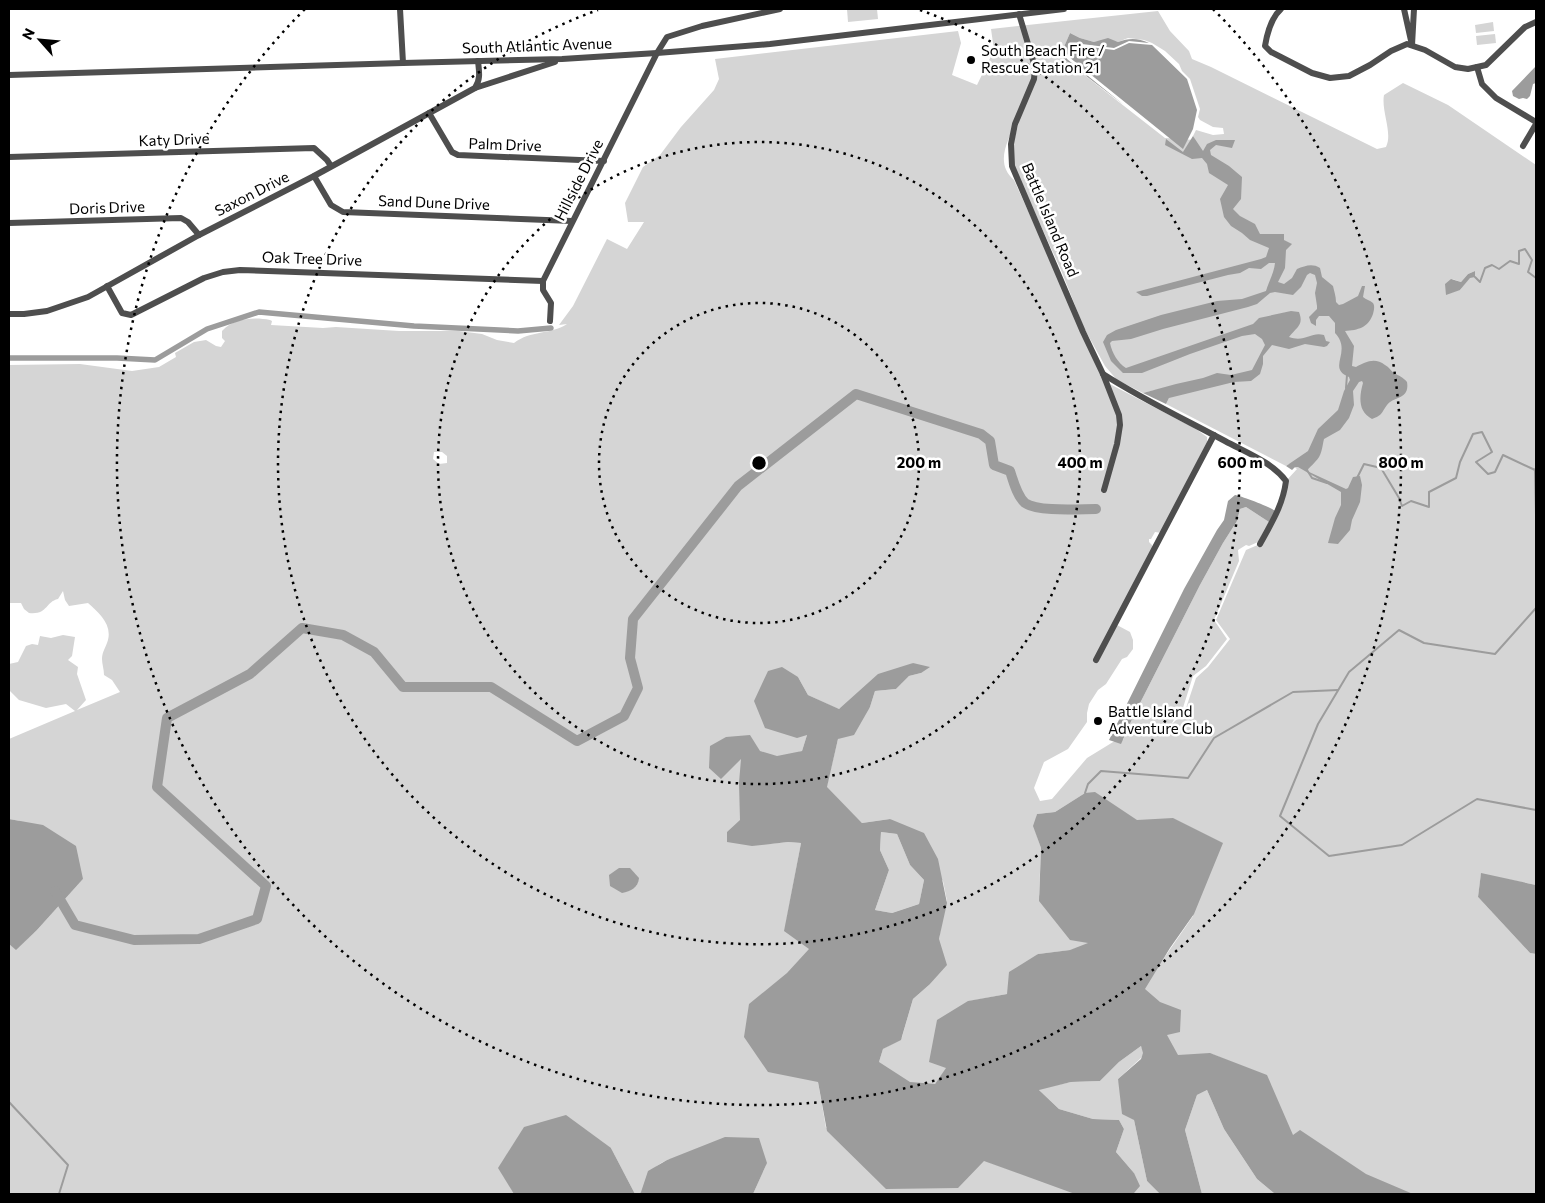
<svg xmlns="http://www.w3.org/2000/svg" width="1545" height="1203" viewBox="0 0 1545 1203" font-family="Commissioner,sans-serif">
<rect width="100%" height="100%" fill="#fff"/>
<g fill="#d5d5d5" fill-rule="evenodd">
<polygon points="847,9 877,9 878,19 848,22"/>
<path d="M1158,11L1170,31L1189,51L1192,59L1211,67L1377,149L1386,147C1393,133 1381,111 1384,95L1403,83L1448,105L1536,165V885L1481,874L1478,897L1530,953L1536,954V1194H1410L1289,1147L1249,1069L1212,1054L1181,1063L1166,1035V1007L1142,990L1193,916L1148,837L1085,793L1055,812L1037,814L1034,827L1041,848L1039,895L1090,944L1071,950L1038,954L1007,994L970,1001L947,1068L935,1084L914,1086L878,1065L883,1049L899,1040L902,1037L913,999L929,985L939,954V939L945,903L947,901L943,881L890,819L862,823L827,788V785L838,739L870,707L875,691L896,689L909,676L921,673L913,663L843,708L838,709L808,695L798,677L807,735L802,751L787,756H773L742,753L768,844L788,842L801,843L786,923L811,948L818,1082L826,1128L990,1160L991,1163L1071,1191L1076,1193L1075,1194H753L766,1165C750,1164 677,1155 667,1160C661,1163 655,1166 652,1172C647,1180 646,1194 635,1194L611,1148L514,1194H9V944L16,949L37,930L83,879L20,821L9,819V739L75,711L66,704L46,708L19,700L9,690V664L18,662L26,646L32,644L38,645L40,636L51,638L63,635L75,637L72,656L68,660L78,667L77,674L86,700L77,710L120,692L112,680L104,675C104,669 102,664 102,659C102,652 106,647 108,640C112,624 99,613 88,603L69,606L65,600L63,591L58,599C45,602 48,615 29,613L24,609L21,603H9V365L80,364L132,371L159,367L176,357L175,353L194,342L206,340L216,346L221,347L225,341L222,338V331C234,318 254,317 270,320L272,321L271,325L323,328L336,327L399,331H459L482,334L497,340L514,343C531,330 550,335 567,324L559,325L573,306L607,239L627,249L644,222H628L625,203L643,167L660,155L681,127L714,90L719,79L715,59L958,31L961,43L952,75L977,85L994,50L991,29ZM1070,33L1080,38L1094,42L1110,40L1118,42L1128,38L1144,40L1152,43L1165,51L1179,64L1182,71L1190,79L1200,109L1198,117L1200,120L1213,127L1223,128L1224,134L1213,135L1196,130L1193,136L1195,140L1165,138L1060,56ZM1018,120L1019,122L1013,145L1014,167L1061,270L1084,328L1105,366L1117,380L1143,393L1155,390L1169,398L1166,404L1286,466L1289,464L1297,469L1286,481L1280,507L1260,544L1246,550L1216,620L1230,639L1208,667L1196,678L1185,711L1171,725L1176,716L1182,711L1193,676L1206,666L1227,639L1214,620L1239,561L1238,550L1246,545L1249,546L1258,542L1269,522L1246,507L1240,509L1237,521L1223,543L1200,585L1134,715L1123,740L1118,739L1087,758L1052,799L1040,801L1034,788L1044,762L1068,749L1087,722V713L1089,704L1098,690L1106,684L1122,659L1127,657L1133,649V640L1130,632L1115,624L1153,551L1152,545L1149,542V539H1151L1155,532L1162,533L1207,442V437L1196,429L1106,382L1014,180C994,163 1008,139 1018,120ZM1475,271L1460,290L1452,279L1461,282L1468,274ZM434,452H442L447,456V463L439,464L433,459Z"/>
<polygon points="1493,22 1494,31 1476,33 1475,25"/>
<polygon points="1495,34 1496,43 1477,45 1476,36"/>
<polygon points="881,832 897,834 910,865 924,880 919,904 892,913 875,910 889,870 880,850"/>
<polygon points="1141,1046 1144,1053 1141,1058 1118,1079 1134,1120 1147,1181 1160,1194 1134,1193 1134,1173 1116,1152 1124,1129 1119,1120 1093,1119 1059,1109 1038,1089 1071,1082 1100,1081 1119,1062"/>
<polygon points="1207,1090 1224,1129 1257,1179 1275,1194 1202,1194 1185,1130 1197,1095"/>
</g>
<g fill="#9c9c9c" fill-rule="evenodd">
<path d="M1070,33L1080,38L1094,42L1108,38L1118,42C1129,38 1138,38 1149,43L1129,41L1114,48L1074,43L1066,57L1067,59L1124,105L1060,56Z"/>
<polygon points="1129,43 1152,45 1187,79 1197,110 1193,129 1183,149 1069,57 1074,45 1114,50"/>
<polygon points="1536,66 1536,83 1533,84 1530,96 1527,99 1523,98 1519,99 1513,96 1512,91"/>
<path d="M1193,136L1203,151L1207,144L1216,140H1235L1232,148L1216,145L1210,150L1211,155L1229,166L1242,177L1241,199L1233,209L1240,216L1255,224L1260,234H1284V240L1292,244L1286,250L1285,268L1278,282L1284,284L1292,278L1297,269C1305,266 1312,263 1320,268L1322,277L1333,286C1334,291 1336,296 1336,302L1339,305L1343,304L1358,296L1362,286H1365L1363,297C1366,300 1370,300 1373,303C1375,306 1374,310 1373,314C1368,328 1358,330 1345,331L1354,346L1352,366L1356,367C1365,362 1375,357 1385,365C1389,367 1391,371 1394,373C1399,376 1403,377 1407,382C1410,400 1393,396 1387,405C1381,413 1383,415 1372,419C1358,412 1359,397 1363,383L1362,381L1359,382L1353,391L1354,405L1349,418L1340,430L1324,439C1322,447 1322,456 1315,462C1312,466 1309,467 1307,471L1346,489L1348,488L1353,477L1360,476L1362,485L1360,502L1352,520L1350,530L1338,544L1328,543L1335,518L1341,505V492L1298,467H1295L1292,470L1286,466L1308,451L1318,429L1338,410L1344,391L1350,380L1349,377C1326,368 1353,352 1335,333V323L1329,316H1319L1316,320V326L1311,323L1309,317L1317,309V306L1315,293L1317,283L1315,275L1310,273L1307,275L1301,287L1293,295L1275,292L1270,293L1257,304L1248,307L1163,329L1131,339L1112,341L1110,343C1112,353 1118,363 1126,368L1253,324L1259,318L1291,311L1299,312C1304,325 1297,327 1289,337C1305,343 1311,331 1324,335L1326,341L1330,342L1327,346L1324,347L1305,344L1289,349L1272,345L1263,356V364L1260,374L1251,381L1234,382L1169,398L1166,404L1143,393L1176,384L1203,378L1217,373L1231,375L1252,370L1265,345L1262,339L1255,334L1242,336L1190,354L1142,373H1123L1111,361L1103,342L1107,335L1116,330L1161,315L1217,301L1242,299L1266,291C1269,281 1274,273 1275,263H1269L1261,269L1249,268L1240,273L1228,275L1147,296H1142L1136,292L1261,259L1266,257L1269,248L1250,240L1242,233L1231,226L1224,217L1220,199L1228,185L1209,173L1207,164L1202,158L1192,159L1165,145L1166,139L1183,152Z"/>
<polygon points="1475,271 1475,277 1470,278 1460,290 1446,295 1445,284 1451,279 1461,282 1468,274"/>
<path d="M1235,495C1241,496 1271,507 1275,511L1269,522L1246,507L1240,509L1237,521L1223,543L1200,585L1134,715L1121,744L1109,740L1184,589L1217,530L1224,520L1228,501Z"/>
<path d="M913,663L930,667L921,673L909,676L896,689L875,691L870,707L854,735L838,739L827,787L862,823L890,819L924,833L938,859L947,903L939,939L947,965L929,985L913,999L901,1040L883,1049L879,1062L910,1082L935,1084L946,1068L929,1062L937,1020L968,1001L1007,994L1009,972L1038,954L1070,950L1088,943L1070,940L1039,901L1041,848L1033,826L1037,814L1055,812L1085,793L1095,792L1137,820L1173,818L1223,843L1194,914L1170,948L1145,989L1160,1002L1181,1010L1180,1032L1167,1035L1178,1055L1210,1053L1267,1075L1293,1135L1300,1130L1366,1174L1413,1194H1275L1257,1179L1224,1129L1207,1090L1197,1095L1185,1130L1202,1194H1160L1147,1181L1134,1120L1122,1114L1118,1079L1141,1059L1143,1053L1141,1046L1119,1062L1100,1081L1071,1082L1039,1090L1059,1109L1093,1119L1119,1120L1124,1129L1116,1152L1134,1173L1140,1186L1134,1193L1135,1194H1075L984,1161L958,1188L886,1189L827,1131L818,1082L768,1072L744,1037L749,1004L787,973L809,949L784,931L801,843L788,842L752,846L727,842V832L740,820L739,783L741,759L721,779L709,768L710,746L726,737L750,735L760,751L777,756L802,751L807,735L797,738L765,728L754,701L768,671L782,667L798,677L808,695L839,709L878,674ZM881,832L897,834L910,865L924,880L919,904L892,913L875,910L889,870L880,850Z"/>
<polygon points="9,819 43,825 76,846 83,879 37,930 16,950 9,944"/>
<path d="M619,868H630L639,878C638,888 631,891 622,893L610,886L609,875Z"/>
<polygon points="1481,873 1536,885 1536,954 1530,953 1478,897"/>
<polygon points="566,1115 611,1148 635,1194 514,1194 498,1168 524,1127"/>
<polygon points="725,1137 759,1138 767,1163 753,1194 697,1194 697,1193 695,1194 639,1194 641,1192 648,1171 667,1160"/>
</g>
<g fill="none" stroke-linecap="round" stroke-linejoin="round">
<g stroke="#9c9c9c" stroke-width="2">
<polyline points="1475,277 1480,282 1485,268 1492,265 1499,269 1510,261 1519,264 1519,251 1525,249 1532,260 1528,272 1536,278"/>
<polyline points="1346,388 1347,375"/>
<polyline points="1536,468 1535,470 1536,514"/>
<polyline points="1307,470 1312,478 1327,483"/>
<polyline points="1357,478 1364,464 1381,468 1399,498 1402,506 1411,501 1429,507 1429,492 1456,478 1460,462 1473,434 1482,432 1492,452 1476,462 1488,474 1495,472 1503,455 1535,470"/>
<polyline points="1536,608 1495,654 1424,643 1399,630 1349,672 1318,724 1280,816 1329,856 1402,845 1477,799 1536,810"/>
<polyline points="1085,793 1088,784 1101,771 1188,778 1214,738 1293,692 1338,690"/>
<polyline points="9,1102 68,1165 59,1194"/>
</g>
<polyline stroke="#9c9c9c" stroke-width="5.5" points="9,358 117,358 155,360 207,329 259,312 414,326 518,331 551,328"/>
<path stroke="#9c9c9c" stroke-width="10" d="M55,891L75,925L134,940L199,939L257,919L266,886L157,787L167,718L250,674L302,628L343,635L374,652L403,687H491L577,741L624,716L638,688L630,658L633,619L738,486L856,394L981,434L990,441L994,465L1010,471C1013,480 1017,496 1025,503C1038,512 1079,509 1096,509"/>
<g stroke="#4e4e4e" stroke-width="6">
<polyline points="400,9 403,63"/>
<path d="M1281,9C1272,17 1267,34 1265,46L1271,52L1312,73L1330,78L1349,76L1370,65L1391,51L1407,44L1425,50L1455,67L1468,69L1486,65L1525,27L1536,22"/>
<polyline points="1404,9 1412,45 1414,9"/>
<polyline points="1019,14 1035,67 1034,79 1015,124 1011,144 1012,166 1083,332 1103,374 1119,415 1120,425 1117,444 1104,490"/>
<polyline points="1477,67 1482,84 1496,98 1536,122"/>
<polyline points="9,75 403,63 562,59 657,53 770,44 1064,9"/>
<polyline points="475,88 555,62"/>
<polyline points="429,113 452,152 458,155 604,161"/>
<polyline points="1523,146 1536,124"/>
<polyline points="9,157 314,148 327,160 331,166"/>
<polyline points="314,176 331,205 343,212 572,221"/>
<polyline points="9,223 181,218 188,222 199,235"/>
<polyline points="107,286 122,313 131,315 204,278 223,272 240,270 543,281"/>
<path d="M9,314H24L47,311L88,297L199,235L314,176L475,88C481,79 479,71 478,61"/>
<polyline points="550,321 551,303 543,290 543,281 657,53 667,37 702,26 780,9"/>
<path d="M1103,374C1142,399 1184,419 1225,441C1245,452 1272,462 1286,481C1283,505 1271,524 1260,544"/>
<polyline points="1096,660 1214,435"/>
</g>
</g>
<g fill="none" stroke="#000" stroke-width="2.5" stroke-dasharray="2.5 5">
<circle cx="759" cy="463" r="160"/>
<circle cx="759" cy="463" r="321"/>
<path d="M920 10A481 481 0 1 1 598 10"/>
<path d="M1213 9A642 642 0 1 1 305 9"/>
</g>
<g fill="#000" stroke="#fff" stroke-width="2">
<circle cx="971" cy="60" r="5"/>
<circle cx="1098" cy="721" r="5"/>
</g>
<g text-anchor="middle" stroke-width="5" stroke-linejoin="round" paint-order="stroke">
<g font-size="15" fill="#000" stroke="#fff">
<text transform="translate(537 46) rotate(-2)" y="5">South Atlantic Avenue</text>
<text transform="translate(174 140) rotate(-2)" y="5">Katy Drive</text>
<text transform="translate(505 145) rotate(2)" y="5">Palm Drive</text>
<text transform="translate(579 180) rotate(-63)" y="5">Hillside Drive</text>
<text transform="translate(252 194) rotate(-27)" y="5">Saxon Drive</text>
<text transform="translate(434 203) rotate(2)" y="5">Sand Dune Drive</text>
<text transform="translate(107 208) rotate(-2)" y="5">Doris Drive</text>
<text transform="translate(1050 220) rotate(67)" y="5">Battle Island Road</text>
<text transform="translate(312 259) rotate(2)" y="5">Oak Tree Drive</text>
</g>
<g font-size="15" fill="#000" stroke="#fff" text-anchor="start">
<text x="981" y="56">South Beach Fire /<tspan x="981" dy="17">Rescue Station 21</tspan></text>
<text x="1108" y="717">Battle Island<tspan x="1108" dy="17">Adventure Club</tspan></text>
</g>
</g>
<circle cx="759" cy="463" r="8" fill="#000" stroke="#fff" stroke-width="2.5"/>
<g font-size="15" text-anchor="middle" font-weight="bold" fill="#000" stroke="#fff" stroke-width="5" stroke-linejoin="round" paint-order="stroke">
<text x="919" y="468">200 m</text>
<text x="1080" y="468">400 m</text>
<text x="1240" y="468">600 m</text>
<text x="1401" y="468">800 m</text>
</g>
<rect width="1545" height="1203" fill="none" stroke="#000000" stroke-width="20"/>
<g transform="translate(40 40) rotate(297)" stroke="#ffffff" stroke-width="4" paint-order="stroke">
<path d="M0-4L9 19L0 12L-9 19Z" fill="#000000"/>
<text y="-8" font-size="14" font-weight="bold" text-anchor="middle" fill="#000000">N</text>
</g>
</svg>
